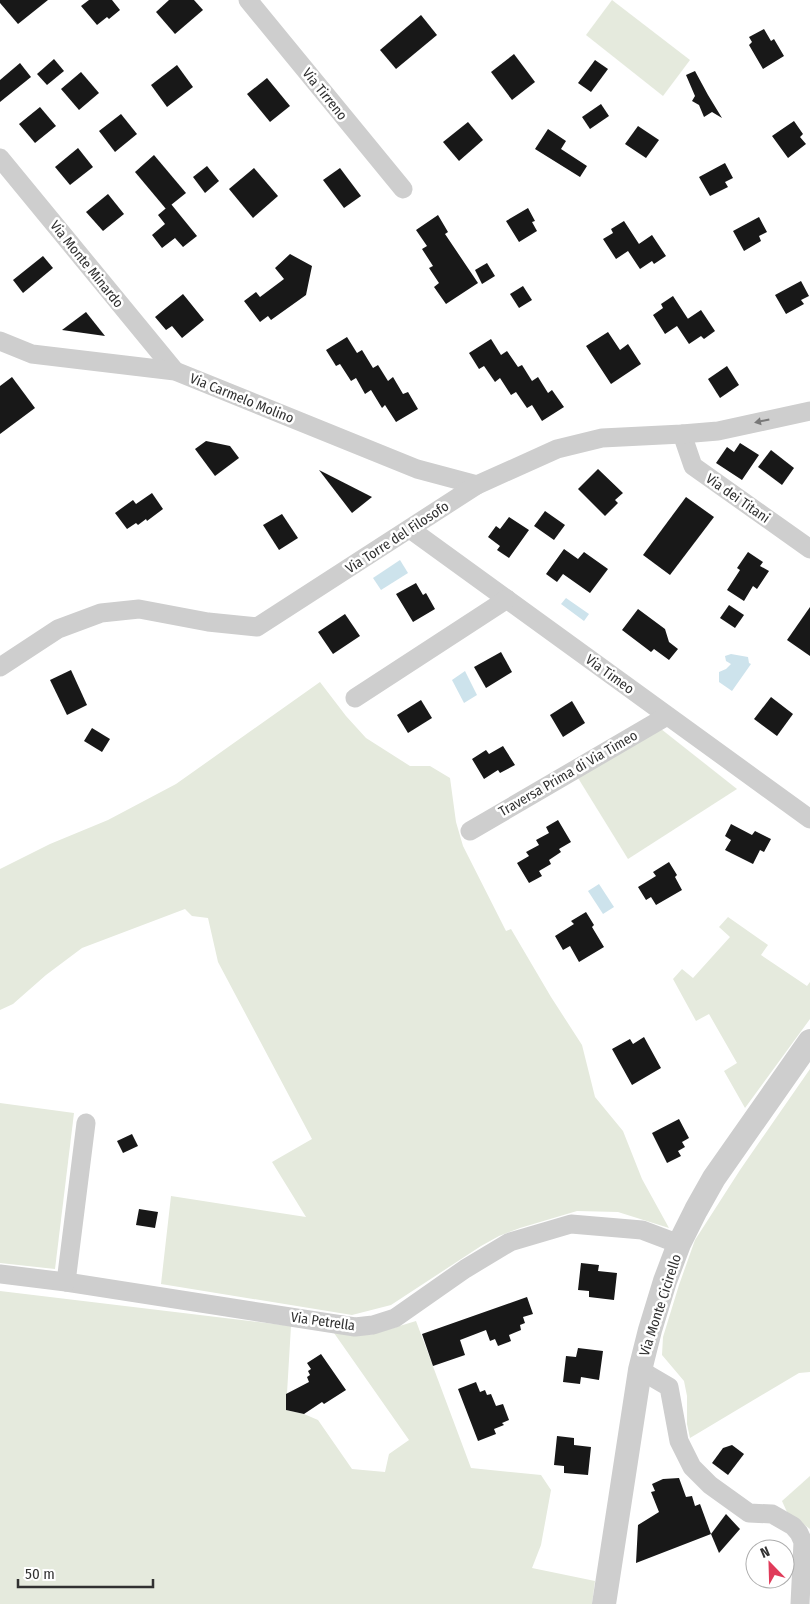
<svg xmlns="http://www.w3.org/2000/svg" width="810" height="1604" viewBox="0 0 810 1604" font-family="'Fira Sans Condensed',sans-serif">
<rect width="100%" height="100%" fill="#fff"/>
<g fill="#e5eadd">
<polygon points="612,0 690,60 663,96 586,35"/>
<polygon points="320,682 346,716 366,738 410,766 430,766 450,778 456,822 463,846 506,931 511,929 551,997 582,1045 595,1097 623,1131 642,1179 669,1228 618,1212 577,1211 520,1228 499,1236 481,1246 391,1305 352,1315 161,1284 171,1196 306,1217 272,1162 312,1139 218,962 208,918 192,916 185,909 82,948 46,975 13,1004 0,1010 0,869 50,844 108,820 176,784"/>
<polygon points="661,729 737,789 628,859 578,778"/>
<polygon points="728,917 768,945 761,955 807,986 810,982 810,1019 745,1108 724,1071 737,1063 709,1014 696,1021 673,979 682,969 693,978 730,937 719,927"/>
<polygon points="810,1069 810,1372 799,1373 690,1438 687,1424 687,1396 684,1381 662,1355 663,1337 679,1285 695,1240 740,1170"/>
<polygon points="0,1103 74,1113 55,1269 0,1263"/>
<polygon points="0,1291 291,1326 286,1410 304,1414 318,1420 352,1469 385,1472 389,1454 409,1440 334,1333 370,1335 416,1321 471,1468 541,1475 551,1490 541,1545 532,1568 595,1581 592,1604 0,1604"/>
<polygon points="810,1476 810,1529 787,1512 782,1501"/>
</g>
<g fill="#cde3ec">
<polygon points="400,560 408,573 381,590 373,578"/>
<polygon points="566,598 589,614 584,621 561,604"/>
<polygon points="731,654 748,657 749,663 751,664 732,691 719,682 719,672 726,669 731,664 726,661 725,656"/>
<polygon points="465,671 477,695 464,703 452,680"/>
<polygon points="599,884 614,907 603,914 588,891"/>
</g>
<g fill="#181818">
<polygon points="0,0 48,0 18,24 0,3"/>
<polygon points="89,0 112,0 120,10 109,19 107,17 97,25 81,6"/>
<polygon points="169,0 194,0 203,10 175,34 156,12"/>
<polygon points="421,15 437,35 396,69 380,50"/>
<polygon points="764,29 771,41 774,39 784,56 763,69 749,45 752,42 749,37"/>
<polygon points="514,54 535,82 512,100 491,72"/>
<polygon points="54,59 64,71 47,85 37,74"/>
<polygon points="595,60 608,69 591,92 578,83"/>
<polygon points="20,63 31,77 0,102 0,80"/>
<polygon points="177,65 193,87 167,107 151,85"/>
<polygon points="695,71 708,95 722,118 712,112 704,117 699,105 692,101 695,96 686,75"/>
<polygon points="81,72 99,93 79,110 61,89"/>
<polygon points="267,78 290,106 270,122 247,94"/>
<polygon points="601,104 609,116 590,129 582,117"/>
<polygon points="40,107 56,126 35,143 19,124"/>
<polygon points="121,114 137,134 115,152 99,131"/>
<polygon points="794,121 803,134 800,137 806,144 788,158 772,136"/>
<polygon points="468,122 483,140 459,161 443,142"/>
<polygon points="638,126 659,140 646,158 625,144"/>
<polygon points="548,129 566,141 561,149 587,166 580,177 535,149"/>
<polygon points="78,148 93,167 70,185 55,167"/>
<polygon points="154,155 186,193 166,209 135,172"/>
<polygon points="725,163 733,178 725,182 728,187 710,196 699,177"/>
<polygon points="207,166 219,181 205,193 193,177"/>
<polygon points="254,168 278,196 253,218 229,189"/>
<polygon points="340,168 361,196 344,208 323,180"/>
<polygon points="108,194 124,214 103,231 86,212"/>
<polygon points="171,204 197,236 183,247 175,238 162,248 152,235 165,224 158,215"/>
<polygon points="528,208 535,221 532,222 537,231 519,242 506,221"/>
<polygon points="438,215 448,232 445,234 478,283 446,304 434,287 439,283 429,268 433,266 422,249 427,246 416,230"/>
<polygon points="759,217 767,232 759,236 761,241 744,251 733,231"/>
<polygon points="624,221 639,244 633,248 652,235 666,256 654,264 652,261 640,269 628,251 616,259 603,239 613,233 611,229"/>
<polygon points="290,254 312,266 306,295 271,320 268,316 260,322 244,301 256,292 260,297 284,279 275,268"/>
<polygon points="43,256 53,268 23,293 13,280"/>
<polygon points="487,263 495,276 482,284 475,270"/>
<polygon points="801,281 809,296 801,300 804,304 786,314 775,295"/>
<polygon points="523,286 532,300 519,308 510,294"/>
<polygon points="183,294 204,320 182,338 172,326 166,330 155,317"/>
<polygon points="673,296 688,319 683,322 701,310 715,331 704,339 701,336 689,344 677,326 665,334 653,315 663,308 661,304"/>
<polygon points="86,312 105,336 62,330"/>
<polygon points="608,332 620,350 628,344 641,364 611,384 586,346"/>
<polygon points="347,337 357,353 362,350 373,368 378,365 388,381 393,377 403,394 408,392 418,409 396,422 385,405 382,408 371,390 365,394 356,378 351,381 340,364 336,366 326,350"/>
<polygon points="491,339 501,355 507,351 518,367 522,365 532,381 538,377 548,393 552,390 564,407 542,421 532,405 527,408 516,392 511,395 500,378 495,382 484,366 479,369 469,353"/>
<polygon points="727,366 739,385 720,398 708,379"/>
<polygon points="12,377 35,408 0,434 0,386"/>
<polygon points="206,441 230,446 239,458 215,476 195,449"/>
<polygon points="740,443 759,455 742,480 716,463 727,447 734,452"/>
<polygon points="771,450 794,468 782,485 758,467"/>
<polygon points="598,469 623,493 615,500 618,503 605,516 578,489"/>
<polygon points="319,470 372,497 352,513"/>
<polygon points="152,493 163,509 147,521 146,519 138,525 136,523 127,529 115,513 133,500 136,504"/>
<polygon points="686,497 714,517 670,575 643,555"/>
<polygon points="545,511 565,525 554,540 534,526"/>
<polygon points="282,514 298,538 279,550 263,525"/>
<polygon points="509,517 529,530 509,558 497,550 500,546 488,537 496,526 500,529"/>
<polygon points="564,549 578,559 584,552 608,569 590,593 563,574 557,582 546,574"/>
<polygon points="748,552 763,562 760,566 769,571 757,589 753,586 744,601 727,590 740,570 737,568"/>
<polygon points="416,583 423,595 426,593 435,609 413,622 396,594"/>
<polygon points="729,605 744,615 735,628 720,618"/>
<polygon points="810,607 810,656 787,640"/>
<polygon points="638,609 665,629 669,642 678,649 669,660 654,649 651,652 622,630"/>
<polygon points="345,614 360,636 333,654 318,632"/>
<polygon points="501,652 512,672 486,688 474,667"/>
<polygon points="71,670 87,705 67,715 50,680"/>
<polygon points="771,697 793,714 777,736 754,719"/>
<polygon points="421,700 432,718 408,733 397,715"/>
<polygon points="572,701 585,723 563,737 550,715"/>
<polygon points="92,728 110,739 102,752 84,741"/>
<polygon points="503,746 515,765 500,773 498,770 484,779 472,759 486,750 489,754"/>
<polygon points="558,820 571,842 559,849 561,852 549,860 551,864 539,871 542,876 529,883 517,863 529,856 526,852 539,845 536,840 549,833 546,827"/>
<polygon points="731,824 752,835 755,831 771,839 764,852 760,850 753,864 725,850 731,840 725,836"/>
<polygon points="669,862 677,875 675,877 682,890 656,905 651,897 646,900 638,887 656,876 653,872"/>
<polygon points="586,912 594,925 592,927 604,947 579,962 570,946 563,950 555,936 574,924 571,921"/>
<polygon points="644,1037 661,1068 632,1085 612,1049 630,1039 633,1044"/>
<polygon points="679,1119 689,1138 682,1142 685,1147 678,1151 681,1156 667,1163 652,1133"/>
<polygon points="132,1134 138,1146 123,1153 117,1141"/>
<polygon points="139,1209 158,1212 155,1228 136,1225"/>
<polygon points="581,1263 599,1265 598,1271 617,1273 614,1300 589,1297 589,1291 578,1290"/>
<polygon points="527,1297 533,1314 523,1317 525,1323 520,1325 521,1330 509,1335 511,1341 498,1346 495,1339 490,1341 486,1330 460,1340 465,1355 433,1366 422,1334"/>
<polygon points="578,1348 603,1351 599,1380 581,1377 580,1384 563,1382 566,1356 576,1357"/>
<polygon points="321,1354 346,1390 324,1404 322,1402 304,1414 286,1410 286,1394 309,1382 307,1377 310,1375 308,1371 311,1369 307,1363"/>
<polygon points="476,1382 480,1392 485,1390 487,1395 491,1394 496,1406 503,1404 509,1420 502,1423 504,1425 494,1429 496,1434 478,1441 458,1389"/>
<polygon points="557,1436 574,1438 574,1445 591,1447 588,1475 564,1473 564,1466 554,1465"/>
<polygon points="732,1445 744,1454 728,1475 712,1463 723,1448"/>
<polygon points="679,1478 686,1497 692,1496 695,1506 700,1504 711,1534 636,1563 638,1525 659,1512 651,1492 655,1491 652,1484 663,1479"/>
<polygon points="726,1514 740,1529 719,1553 711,1534"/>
</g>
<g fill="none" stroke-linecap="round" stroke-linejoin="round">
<g stroke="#cecece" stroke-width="19">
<polyline points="248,0 403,189"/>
<polyline points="0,158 175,371"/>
<polyline points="0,341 32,354 175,371 417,469 477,485"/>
<polyline points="682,434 693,466 810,549"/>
<polyline points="410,529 810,819"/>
<polyline points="0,667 58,629 101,613 139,609 208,622 257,627 477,485 557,449 602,438 682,434 718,431 810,411"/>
<polyline points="355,698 507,599"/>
<polyline points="470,831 667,716"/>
<polyline points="0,1274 66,1282 355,1327 373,1325 395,1318 465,1269 510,1242 571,1224 642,1230 679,1244"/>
<polyline points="66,1282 86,1123"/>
<polyline points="640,1370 669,1387 679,1441 692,1467 710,1485 749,1513 772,1514 793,1526 799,1533 803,1542 800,1604"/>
</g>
<polyline stroke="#cecece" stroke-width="24" points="604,1604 640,1370 650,1330 665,1281 679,1244 696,1210 714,1178 810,1041"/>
</g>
<defs><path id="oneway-solid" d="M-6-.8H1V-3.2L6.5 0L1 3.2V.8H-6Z" transform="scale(1.25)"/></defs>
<use fill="#787878" href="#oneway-solid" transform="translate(762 421) rotate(168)"/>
<g text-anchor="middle" stroke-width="5" stroke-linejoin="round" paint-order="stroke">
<g font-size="14" fill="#313131" stroke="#fff">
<text transform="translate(325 94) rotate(51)" y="5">Via Tirreno</text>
<text transform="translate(87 264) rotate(51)" y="5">Via Monte Minardo</text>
<text transform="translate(242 398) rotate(22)" y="5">Via Carmelo Molino</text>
<text transform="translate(738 498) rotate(35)" y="5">Via dei Titani</text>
<text transform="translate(397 537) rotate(-33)" y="5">Via Torre del Filosofo</text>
<text transform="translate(610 674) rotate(36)" y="5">Via Timeo</text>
<text transform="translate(568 773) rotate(-30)" y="5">Traversa Prima di Via Timeo</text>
<text transform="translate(660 1305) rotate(-72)" y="5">Via Monte Cicirello</text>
<text transform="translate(323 1321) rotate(8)" y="5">Via Petrella</text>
</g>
</g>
<g transform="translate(770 1564) rotate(337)"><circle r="24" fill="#ffffff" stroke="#adadad"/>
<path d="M0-4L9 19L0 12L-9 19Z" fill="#e03b5a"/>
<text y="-8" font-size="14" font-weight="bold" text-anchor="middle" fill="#313131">N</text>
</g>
<path d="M18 1579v8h135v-8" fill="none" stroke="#313131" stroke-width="2.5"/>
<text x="25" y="1579" font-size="15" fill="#313131" stroke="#ffffff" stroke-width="4" paint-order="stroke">50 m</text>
</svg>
